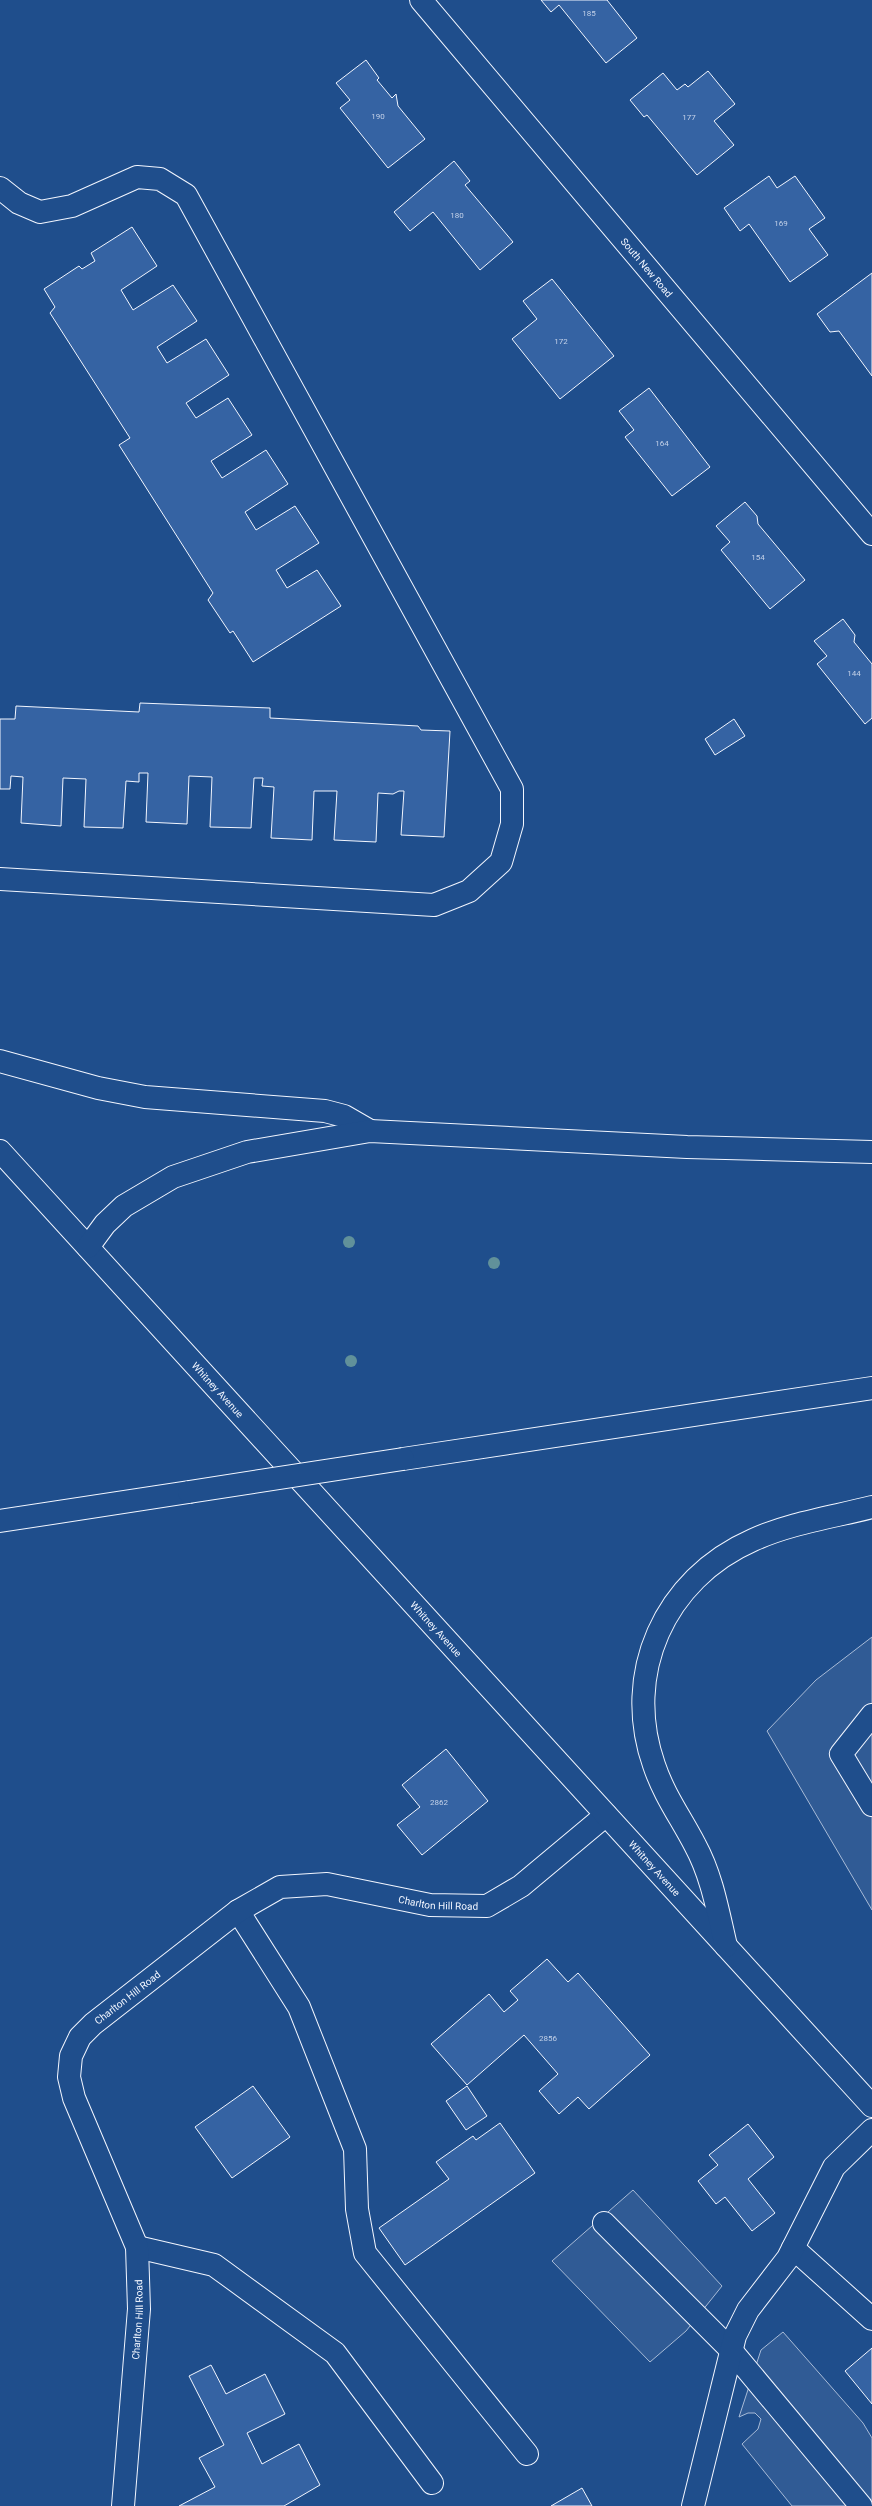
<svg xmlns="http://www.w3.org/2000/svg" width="872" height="2506" viewBox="0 0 872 2506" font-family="Roboto,sans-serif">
<rect width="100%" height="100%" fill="#1f4e8c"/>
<g fill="#305b95" stroke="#a8bbd7">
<polygon points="872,1637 872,1910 767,1731 816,1680"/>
<polygon points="633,2190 722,2286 686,2331 650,2362 552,2261"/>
<polygon points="783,2332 863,2423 872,2438 872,2506 792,2506 742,2444 758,2429 761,2419 755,2413 748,2413 739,2417 761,2350"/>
</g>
<g fill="#3563a3" stroke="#f2f6ff">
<polygon points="541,0 607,0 637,38 606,63 559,5 551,12"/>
<polygon points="366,60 379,78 377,80 392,98 396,94 398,106 425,139 388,168 340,108 350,100 336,83"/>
<polygon points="708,71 735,104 714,121 734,145 697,175 647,115 644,117 630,100 663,73 677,90 685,84 688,87"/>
<polygon points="454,161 470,181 465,185 513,242 480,270 433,212 410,231 394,212"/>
<polygon points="769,176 777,188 795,176 825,218 809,229 828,255 790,282 749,224 740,231 724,208"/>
<polygon points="132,227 157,266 121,290 133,310 173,285 197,321 157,347 167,363 206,339 229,375 186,403 196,418 228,398 252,435 211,461 222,478 266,450 288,484 245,512 256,530 295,506 319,543 276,570 287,588 317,570 341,606 253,662 233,631 230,633 208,600 213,593 119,445 130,438 50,313 55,307 44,289 79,266 82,269 95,261 91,253"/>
<polygon points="872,273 872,376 839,331 830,332 817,314"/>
<polygon points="552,279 614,356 560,399 512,339 537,319 523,301"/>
<polygon points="649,388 710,467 672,496 625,437 634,430 619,411"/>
<polygon points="745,502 757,516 758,524 805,580 770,609 721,550 730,542 716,526"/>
<polygon points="843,619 855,635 854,642 872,664 872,718 865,724 817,664 827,656 814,641"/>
<polygon points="140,703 270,708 270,718 418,726 421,730 450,731 444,837 401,835 404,791 399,791 393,794 378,793 376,842 334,840 337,791 314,791 312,840 271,838 274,787 262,786 263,778 254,778 251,828 210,827 212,777 189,776 187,824 146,822 148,773 139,773 139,782 126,781 123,828 84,827 86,779 63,778 61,826 21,823 23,777 11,776 10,789 0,789 0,719 15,719 16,706 139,712"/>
<polygon points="734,719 745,736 715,755 705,739"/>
<polygon points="446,1749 488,1801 422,1855 397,1825 420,1807 402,1785"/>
<polygon points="547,1959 568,1982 578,1973 650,2055 589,2109 578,2097 559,2114 539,2091 558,2074 524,2035 467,2085 431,2044 489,1994 504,2012 518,2000 510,1991"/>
<polygon points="253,2086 290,2137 232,2178 195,2127"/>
<polygon points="467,2086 487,2116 466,2130 446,2101"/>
<polygon points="500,2123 535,2173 405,2265 379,2228 449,2179 436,2162 473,2136 476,2140"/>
<polygon points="748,2124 774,2157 748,2179 775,2213 752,2231 725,2197 716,2204 698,2181 718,2165 709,2155"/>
<polygon points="872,2348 872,2404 845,2371"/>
<polygon points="211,2365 226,2394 265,2374 285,2414 247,2433 262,2464 299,2444 320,2485 284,2506 179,2506 215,2487 199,2458 224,2445 189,2376"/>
<polygon points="582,2488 592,2506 551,2506"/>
</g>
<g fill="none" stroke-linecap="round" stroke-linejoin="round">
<defs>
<g id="minor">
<path id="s1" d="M421,0L872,534"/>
<polyline points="0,188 19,203 40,212 72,206 137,177 160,179 186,195 512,789 512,824 501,862 469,891 434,905 0,879"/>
<polyline points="872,1715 841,1754 872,1805"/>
<polyline points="238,1911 299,2007 355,2149 357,2209 365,2253 527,2454"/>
<polyline points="604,2223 730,2349 861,2506"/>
<polyline points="137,2247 214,2265 335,2353 432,2483"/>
<polyline points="793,2248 872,2319"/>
<path id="s2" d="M123,2506L139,2309L137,2247L74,2098L69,2077L71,2056L80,2037L93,2024L238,1911L280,1887L327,1884L430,1905L487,1906L521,1886L606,1815"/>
<polyline points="693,2506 735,2336 748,2310 788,2258 834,2167 872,2130"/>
</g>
<g id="major">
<path id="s3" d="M0,1151L872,2106"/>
</g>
<g id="highway">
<polyline points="0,1061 98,1088 145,1097 325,1111 344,1116 370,1131"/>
<polyline points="88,1247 105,1224 124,1206 173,1177 247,1152 370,1131 687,1147 872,1152"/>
<polyline points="403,1459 872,1388"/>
<polyline points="0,1521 189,1492"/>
<path d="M726,1946C718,1912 712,1876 695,1845C681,1818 664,1795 654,1765C622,1674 664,1579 753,1540C790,1523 833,1517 872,1507"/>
</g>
</defs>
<use href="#minor" stroke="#f2f6ff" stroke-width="24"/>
<use href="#major" stroke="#f2f6ff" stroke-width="24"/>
<use href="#highway" stroke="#f2f6ff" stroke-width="24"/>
<use href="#minor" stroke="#1f4e8c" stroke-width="22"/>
<use href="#major" stroke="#1f4e8c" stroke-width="22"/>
<use href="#highway" stroke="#1f4e8c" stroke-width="22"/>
<defs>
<polyline id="highway-bridge" points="189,1492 403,1459"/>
</defs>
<use href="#highway-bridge" stroke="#f2f6ff" stroke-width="24" stroke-linecap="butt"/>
<use href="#highway-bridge" stroke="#1f4e8c" stroke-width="22"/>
</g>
<g fill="#61919a">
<circle cx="349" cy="1242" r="6"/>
<circle cx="494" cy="1263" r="6"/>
<circle cx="351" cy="1361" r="6"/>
</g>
<g text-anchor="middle" stroke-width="3" stroke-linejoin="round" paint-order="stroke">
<g font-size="8" fill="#c3d1e8">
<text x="589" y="16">185</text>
<text x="378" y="119">190</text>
<text x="689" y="120">177</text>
<text x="457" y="218">180</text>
<text x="781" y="226">169</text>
<text x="561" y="344">172</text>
<text x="662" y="446">164</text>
<text x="758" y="560">154</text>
<text x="854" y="676">144</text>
<text x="439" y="1805">2862</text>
<text x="548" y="2041">2856</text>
</g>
<g font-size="10" fill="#f2f6ff" stroke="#1f4e8c">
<text dy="4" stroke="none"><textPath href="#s1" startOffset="350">South New Road</textPath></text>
<text dy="4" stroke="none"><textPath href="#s3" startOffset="323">Whitney Avenue</textPath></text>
<text dy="4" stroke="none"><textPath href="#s3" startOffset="647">Whitney Avenue</textPath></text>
<text dy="4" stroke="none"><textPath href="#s3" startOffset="971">Whitney Avenue</textPath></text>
<text dy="4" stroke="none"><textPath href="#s2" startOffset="896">Charlton Hill Road</textPath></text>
<text dy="4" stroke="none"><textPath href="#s2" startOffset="547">Charlton Hill Road</textPath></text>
<text dy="4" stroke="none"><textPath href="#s2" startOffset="187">Charlton Hill Road</textPath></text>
</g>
</g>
</svg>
